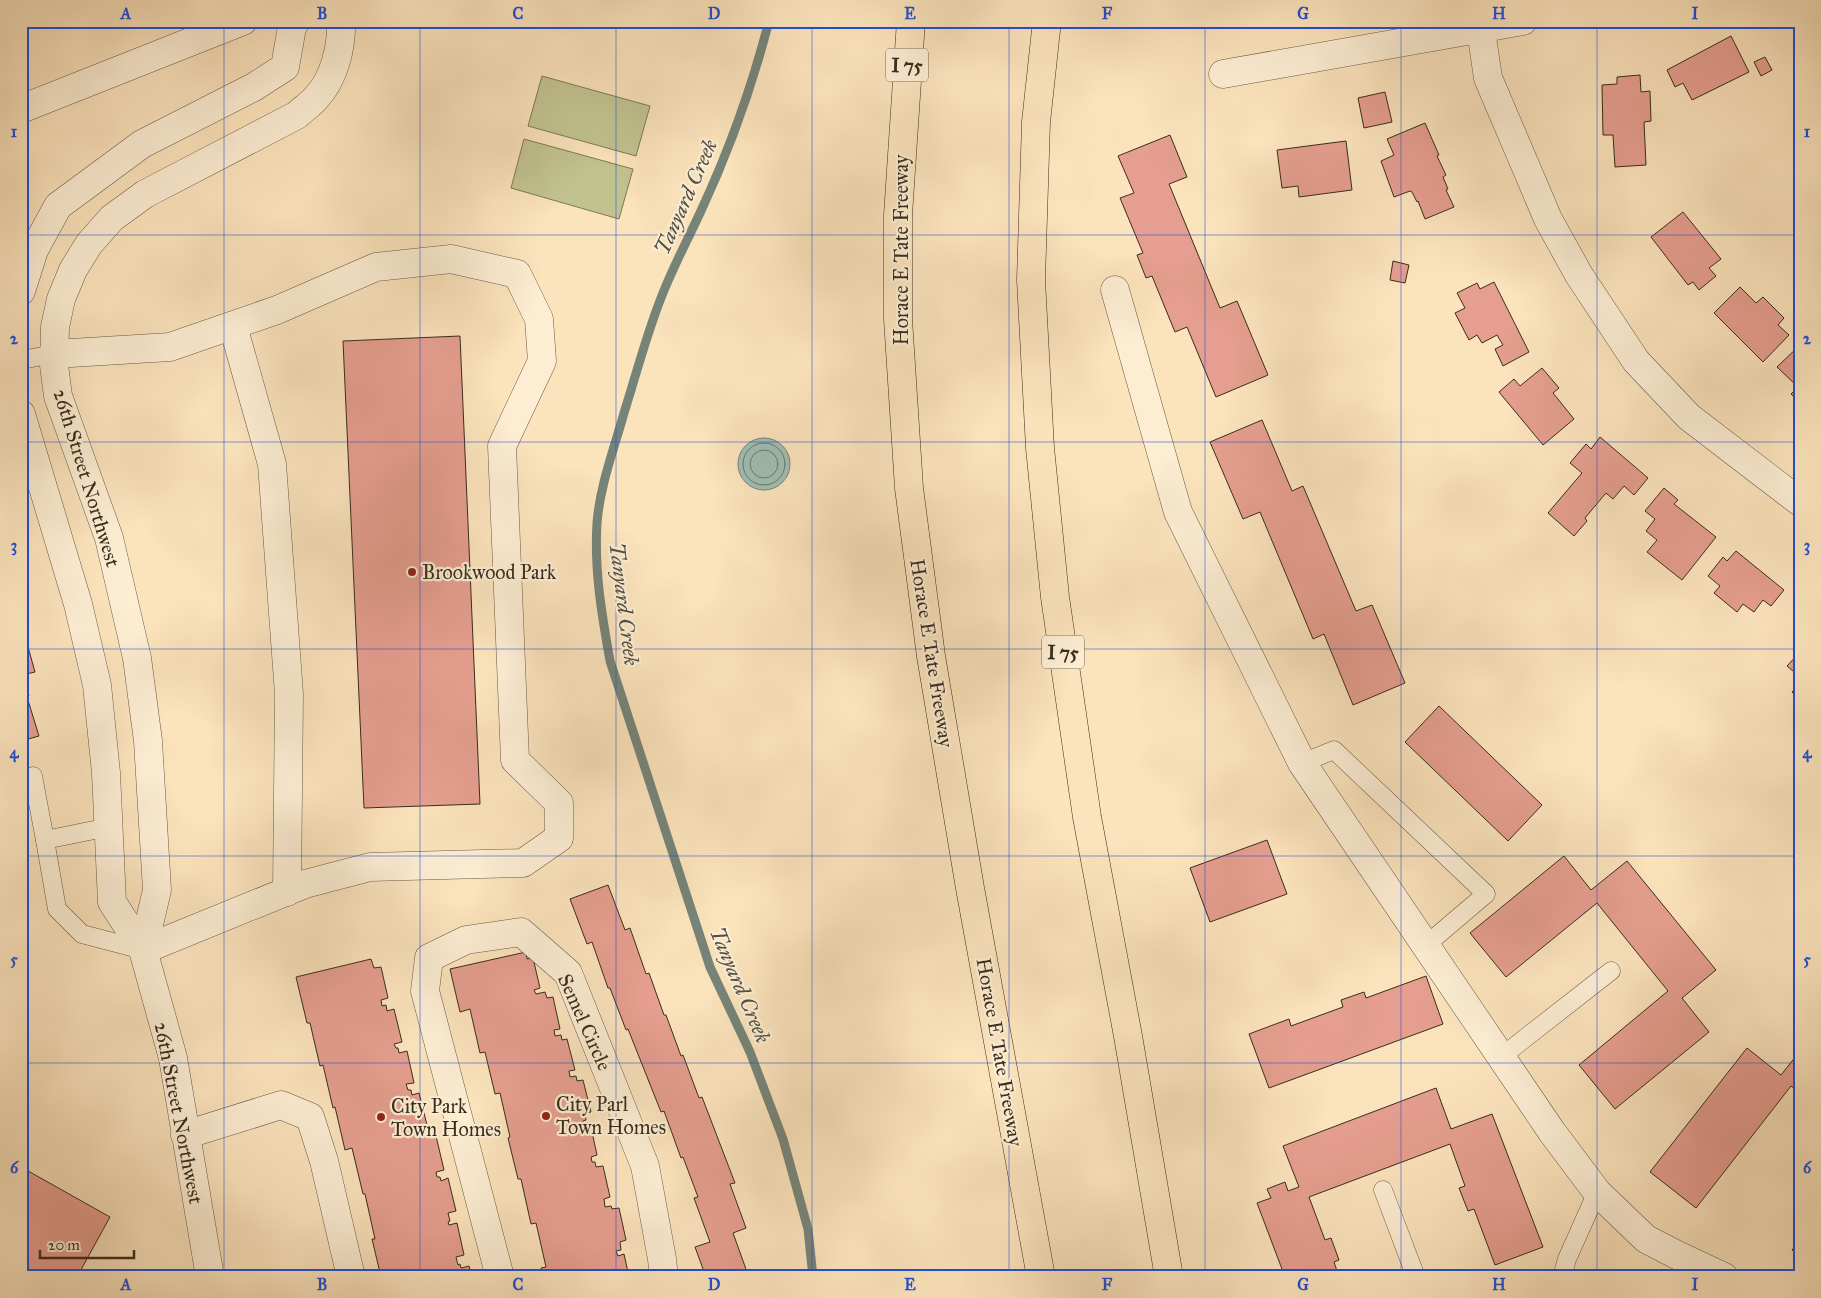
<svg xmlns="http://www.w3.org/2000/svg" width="1821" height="1298" viewBox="0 0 1821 1298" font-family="'IM FELL Great Primer',serif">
<rect width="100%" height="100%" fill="#fbe3bc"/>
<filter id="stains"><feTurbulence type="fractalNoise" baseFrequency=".004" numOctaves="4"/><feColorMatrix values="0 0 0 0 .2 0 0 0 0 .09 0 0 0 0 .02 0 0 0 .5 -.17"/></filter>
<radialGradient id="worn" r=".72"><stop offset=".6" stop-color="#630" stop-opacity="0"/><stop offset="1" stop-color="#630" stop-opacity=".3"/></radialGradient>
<g fill="#c1c38f" stroke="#7d7856">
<polygon points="542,76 650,106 636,156 528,126"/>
<polygon points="524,139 633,169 619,219 511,188"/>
</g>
<circle fill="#9fbeb4" stroke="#768478" cx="764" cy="464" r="26"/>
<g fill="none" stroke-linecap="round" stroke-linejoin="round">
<g stroke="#6c7568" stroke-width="1">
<circle cx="764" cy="464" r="21"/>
<circle cx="764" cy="464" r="14"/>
</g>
<path stroke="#768478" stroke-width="9" d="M769,21C752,87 729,151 700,213C687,241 672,269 661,298C646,336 636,375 624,413C614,449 600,485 597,523C594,570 602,616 610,661L710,967L750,1052L783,1139L808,1229L813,1277"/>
</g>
<g fill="#e59e8f" stroke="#392c1d">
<polygon points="1731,36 1749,72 1692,100 1683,83 1675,87 1667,70"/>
<polygon points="1765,57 1772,70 1761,76 1754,62"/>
<polygon points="1640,75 1641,92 1650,91 1651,121 1644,122 1646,165 1615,167 1613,135 1603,135 1602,85 1617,84 1617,77"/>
<polygon points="1385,92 1392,122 1364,128 1358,98"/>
<polygon points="1425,123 1439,155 1437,156 1446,175 1443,177 1448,189 1446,190 1454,207 1425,219 1418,201 1417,202 1412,192 1410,191 1394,197 1381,161 1394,155 1387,139"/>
<polygon points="1170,135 1187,177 1169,184 1220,308 1237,301 1268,375 1216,397 1187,327 1175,332 1152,276 1146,278 1137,255 1143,253 1120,198 1134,193 1118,156"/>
<polygon points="1346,141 1352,190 1299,197 1298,186 1282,188 1277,150"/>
<polygon points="1683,212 1721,259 1709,268 1716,276 1699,290 1693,282 1688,285 1651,237"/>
<polygon points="1393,261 1409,265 1405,283 1390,280"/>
<polygon points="1494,282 1529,352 1503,366 1495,349 1503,345 1497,335 1482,343 1477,335 1469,340 1455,313 1465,308 1457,293 1477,283 1480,289"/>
<polygon points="1740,287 1756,303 1763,297 1784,318 1778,325 1789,335 1763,362 1714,313"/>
<polygon points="460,336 480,804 364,808 343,341"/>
<polygon points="1800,345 1800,402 1791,394 1798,387 1777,367"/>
<polygon points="1542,368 1559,388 1553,393 1574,419 1543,445 1499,392 1514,379 1520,386"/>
<polygon points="1262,420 1292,491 1303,486 1356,611 1372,605 1405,683 1353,705 1324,634 1313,639 1260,512 1243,519 1210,442"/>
<polygon points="1600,437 1648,478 1634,495 1624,486 1613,499 1606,493 1585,518 1587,521 1574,536 1548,513 1582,473 1570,463 1586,444 1591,449"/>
<polygon points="1664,488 1678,500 1674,504 1716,537 1682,580 1647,552 1657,540 1646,531 1655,519 1645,511"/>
<polygon points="1736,551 1784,590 1771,606 1763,600 1754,612 1743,604 1737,612 1714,593 1720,586 1708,576 1723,557 1727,561"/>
<polygon points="21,622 35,672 22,675 29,696 27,697 39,736 21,741"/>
<polygon points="1800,652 1800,677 1787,666"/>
<polygon points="1800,683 1800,699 1792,692"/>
<polygon points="1439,706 1542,805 1508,841 1405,742"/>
<polygon points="1267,840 1287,894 1210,922 1190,868"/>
<polygon points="1564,856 1591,890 1627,861 1716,970 1682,998 1709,1032 1615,1109 1579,1065 1668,991 1597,903 1506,977 1470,933"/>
<polygon points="608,885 625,930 630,928 646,974 649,973 664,1015 666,1015 681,1056 683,1055 699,1098 702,1097 735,1183 730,1184 746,1228 733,1233 747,1272 735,1277 706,1277 695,1247 710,1242 694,1198 698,1197 683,1157 681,1158 664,1111 661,1112 628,1029 626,1030 610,988 608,988 592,942 587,944 570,899"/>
<polygon points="526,952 527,959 533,958 540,988 534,990 536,994 545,992 547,998 553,997 560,1029 554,1030 555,1036 561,1035 562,1040 567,1039 575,1070 569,1071 570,1077 576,1076 577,1081 583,1080 591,1112 585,1113 586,1120 583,1121 584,1124 590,1123 597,1155 591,1157 592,1162 595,1162 596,1167 603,1166 610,1197 604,1199 605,1207 611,1206 612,1209 619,1208 626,1240 620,1242 621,1250 616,1251 618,1256 624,1254 629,1277 543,1277 541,1268 546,1267 536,1223 531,1224 521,1179 518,1179 508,1138 510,1137 500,1093 495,1094 485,1052 480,1053 470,1009 460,1012 450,969"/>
<polygon points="371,959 374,968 381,967 388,998 381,1000 382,1006 386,1005 387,1011 394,1009 402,1042 394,1044 396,1048 398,1048 399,1053 407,1051 414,1083 406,1084 408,1090 411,1090 412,1095 419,1093 427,1125 420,1127 421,1132 426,1131 427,1137 436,1136 444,1170 436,1172 437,1177 440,1177 441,1181 448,1178 456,1211 448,1213 450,1221 448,1222 449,1225 457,1223 464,1255 456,1257 458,1265 460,1264 461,1268 469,1266 472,1277 381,1277 372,1239 375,1239 365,1194 363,1194 352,1148 345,1150 335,1107 333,1108 323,1065 320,1066 310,1023 307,1023 296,977"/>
<polygon points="1426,976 1443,1024 1269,1088 1249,1034 1289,1019 1291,1026 1343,1007 1341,1000 1364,992 1366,998"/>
<polygon points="1747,1048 1781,1075 1800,1051 1800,1093 1791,1086 1696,1208 1650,1172"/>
<polygon points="1436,1088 1451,1129 1492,1114 1543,1247 1495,1265 1474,1209 1468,1211 1459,1188 1465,1186 1450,1144 1309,1197 1325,1240 1331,1238 1339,1260 1334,1262 1339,1277 1285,1277 1257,1203 1271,1198 1267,1189 1285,1182 1288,1191 1299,1187 1283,1146"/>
<polygon points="21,1167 110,1217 77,1277 21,1277"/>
<polygon points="1800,1240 1800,1256 1792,1250"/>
</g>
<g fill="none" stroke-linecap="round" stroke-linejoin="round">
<defs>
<g id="lane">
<polyline points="21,360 54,354"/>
<polyline points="1302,763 1334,750 1486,894 1426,945"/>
<polyline points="33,776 45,840"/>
<polyline points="109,827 45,840 57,909 82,934 143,950"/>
<polyline points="1501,1057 1611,971"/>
<polyline points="1383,1190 1416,1277"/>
<polyline points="1562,1277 1567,1259 1597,1192"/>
</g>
<g id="street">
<polyline points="1481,30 1488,78 1548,219 1579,275 1636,361 1689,417 1800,502"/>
<polyline points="1223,74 1523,21"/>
<polyline points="21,109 243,21"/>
<polyline points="1115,290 1178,512 1302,763 1552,1132 1597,1192 1646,1239 1677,1255 1724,1277"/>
<polyline points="21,291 34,250 58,206 142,144 254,87 285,67 292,27 296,21"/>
<polyline points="233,326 272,464 289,694 287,892"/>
<polyline points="54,354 170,347 277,310 376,267 451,259 517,274 539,319 542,361 502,446 515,760 559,803 559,838 523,863 370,867 305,884 143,950"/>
<polyline points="21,414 78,604 97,685 106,773 112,902 143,950 173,1058 210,1277"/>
<path d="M143,950L157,890L148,741L137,658L109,538L58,396L54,365L55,327L61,299L73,270L89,244L112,218L145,194L297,115C303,109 310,105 315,99C334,80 342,47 341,21"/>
<polyline points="185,1135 281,1105 310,1117 324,1161 351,1277"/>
<polyline points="500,1277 425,991 429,958 466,940 521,932 568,973 645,1166 662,1259 664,1277"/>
</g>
<g id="highway">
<polyline points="911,21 898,215 898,319 909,488 931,656 970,888 1041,1277"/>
<polyline points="1047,21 1036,122 1031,280 1040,448 1055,597 1087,817 1128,1036 1169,1277"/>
</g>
</defs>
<use href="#lane" stroke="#6a5a45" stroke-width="19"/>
<use href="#street" stroke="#6a5a45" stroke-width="29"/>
<use href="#highway" stroke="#392c1d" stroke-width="29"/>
<use href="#lane" stroke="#fcedd3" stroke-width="18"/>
<use href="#street" stroke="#fcedd3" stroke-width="28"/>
<use href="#highway" stroke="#fbe3bc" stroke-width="28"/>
</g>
<path fill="none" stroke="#1d4ed8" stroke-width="1" stroke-opacity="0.55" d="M224,21V1277M420,21V1277M616,21V1277M812,21V1277M1009,21V1277M1205,21V1277M1401,21V1277M1597,21V1277M21,235H1800M21,442H1800M21,649H1800M21,856H1800M21,1063H1800"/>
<g fill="#8f2418" stroke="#fcedd3" stroke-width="2">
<circle cx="412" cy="572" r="5"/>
<circle cx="546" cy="1116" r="5"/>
<circle cx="381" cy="1117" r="5"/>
</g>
<g text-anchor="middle" stroke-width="4.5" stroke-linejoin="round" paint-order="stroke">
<g fill="#fcedd3" stroke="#746654" stroke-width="1">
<rect x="886" y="48.5" width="42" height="33" rx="4"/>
<rect x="1042" y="635.5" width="42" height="33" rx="4"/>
</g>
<g font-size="19" font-weight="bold" fill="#392c1d">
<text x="907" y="72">I 75</text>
<text x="1063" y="659">I 75</text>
</g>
<g font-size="20" fill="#392c1d" stroke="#fcedd3">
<text transform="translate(901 250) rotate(-90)" y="7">Horace E Tate Freeway</text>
<text transform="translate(87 478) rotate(73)" y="7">26th Street Northwest</text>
<text transform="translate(932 653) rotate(81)" y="7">Horace E Tate Freeway</text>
<text transform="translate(585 1022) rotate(66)" y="7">Semel Circle</text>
<text transform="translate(1000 1052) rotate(80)" y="7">Horace E Tate Freeway</text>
<text transform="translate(179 1113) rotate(79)" y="7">26th Street Northwest</text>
</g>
<g font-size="20" fill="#392c1d" stroke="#fcedd3" text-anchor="start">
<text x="422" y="579">Brookwood Park</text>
<text x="556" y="1111">City Parl<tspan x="556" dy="23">Town Homes</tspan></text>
<text x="391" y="1113">City Park<tspan x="391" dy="23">Town Homes</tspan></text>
</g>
<g font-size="21" font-style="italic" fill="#525043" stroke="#fcedd3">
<text transform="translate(686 197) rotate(-66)" y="7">Tanyard Creek</text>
<text transform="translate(624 604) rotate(83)" y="7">Tanyard Creek</text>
<text transform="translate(740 985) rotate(67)" y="7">Tanyard Creek</text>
</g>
</g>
<rect width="1821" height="1298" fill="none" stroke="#fbe3bc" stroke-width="55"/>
<path d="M40 1250v8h94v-8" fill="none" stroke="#392c1d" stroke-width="2.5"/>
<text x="48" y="1250" font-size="15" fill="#392c1d" stroke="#fcedd3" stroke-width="4" paint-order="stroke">20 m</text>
<rect x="28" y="28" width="1766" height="1242" fill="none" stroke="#1d4ed8" stroke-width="2"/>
<g font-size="16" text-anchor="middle" font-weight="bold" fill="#1d4ed8">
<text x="126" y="19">A</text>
<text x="322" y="19">B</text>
<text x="518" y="19">C</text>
<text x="714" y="19">D</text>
<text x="910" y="19">E</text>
<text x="1107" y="19">F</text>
<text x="1303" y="19">G</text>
<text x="1499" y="19">H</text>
<text x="1695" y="19">I</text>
<text x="14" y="137">1</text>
<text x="1807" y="137">1</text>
<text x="14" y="344">2</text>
<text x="1807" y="344">2</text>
<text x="14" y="551">3</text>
<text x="1807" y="551">3</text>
<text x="14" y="758">4</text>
<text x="1807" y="758">4</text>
<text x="14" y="965">5</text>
<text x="1807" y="965">5</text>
<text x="14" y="1173">6</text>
<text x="1807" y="1173">6</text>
<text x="126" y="1290">A</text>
<text x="322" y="1290">B</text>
<text x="518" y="1290">C</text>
<text x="714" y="1290">D</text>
<text x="910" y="1290">E</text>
<text x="1107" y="1290">F</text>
<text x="1303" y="1290">G</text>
<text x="1499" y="1290">H</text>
<text x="1695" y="1290">I</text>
</g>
<rect width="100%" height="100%" filter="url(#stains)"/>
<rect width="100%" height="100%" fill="url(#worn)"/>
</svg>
